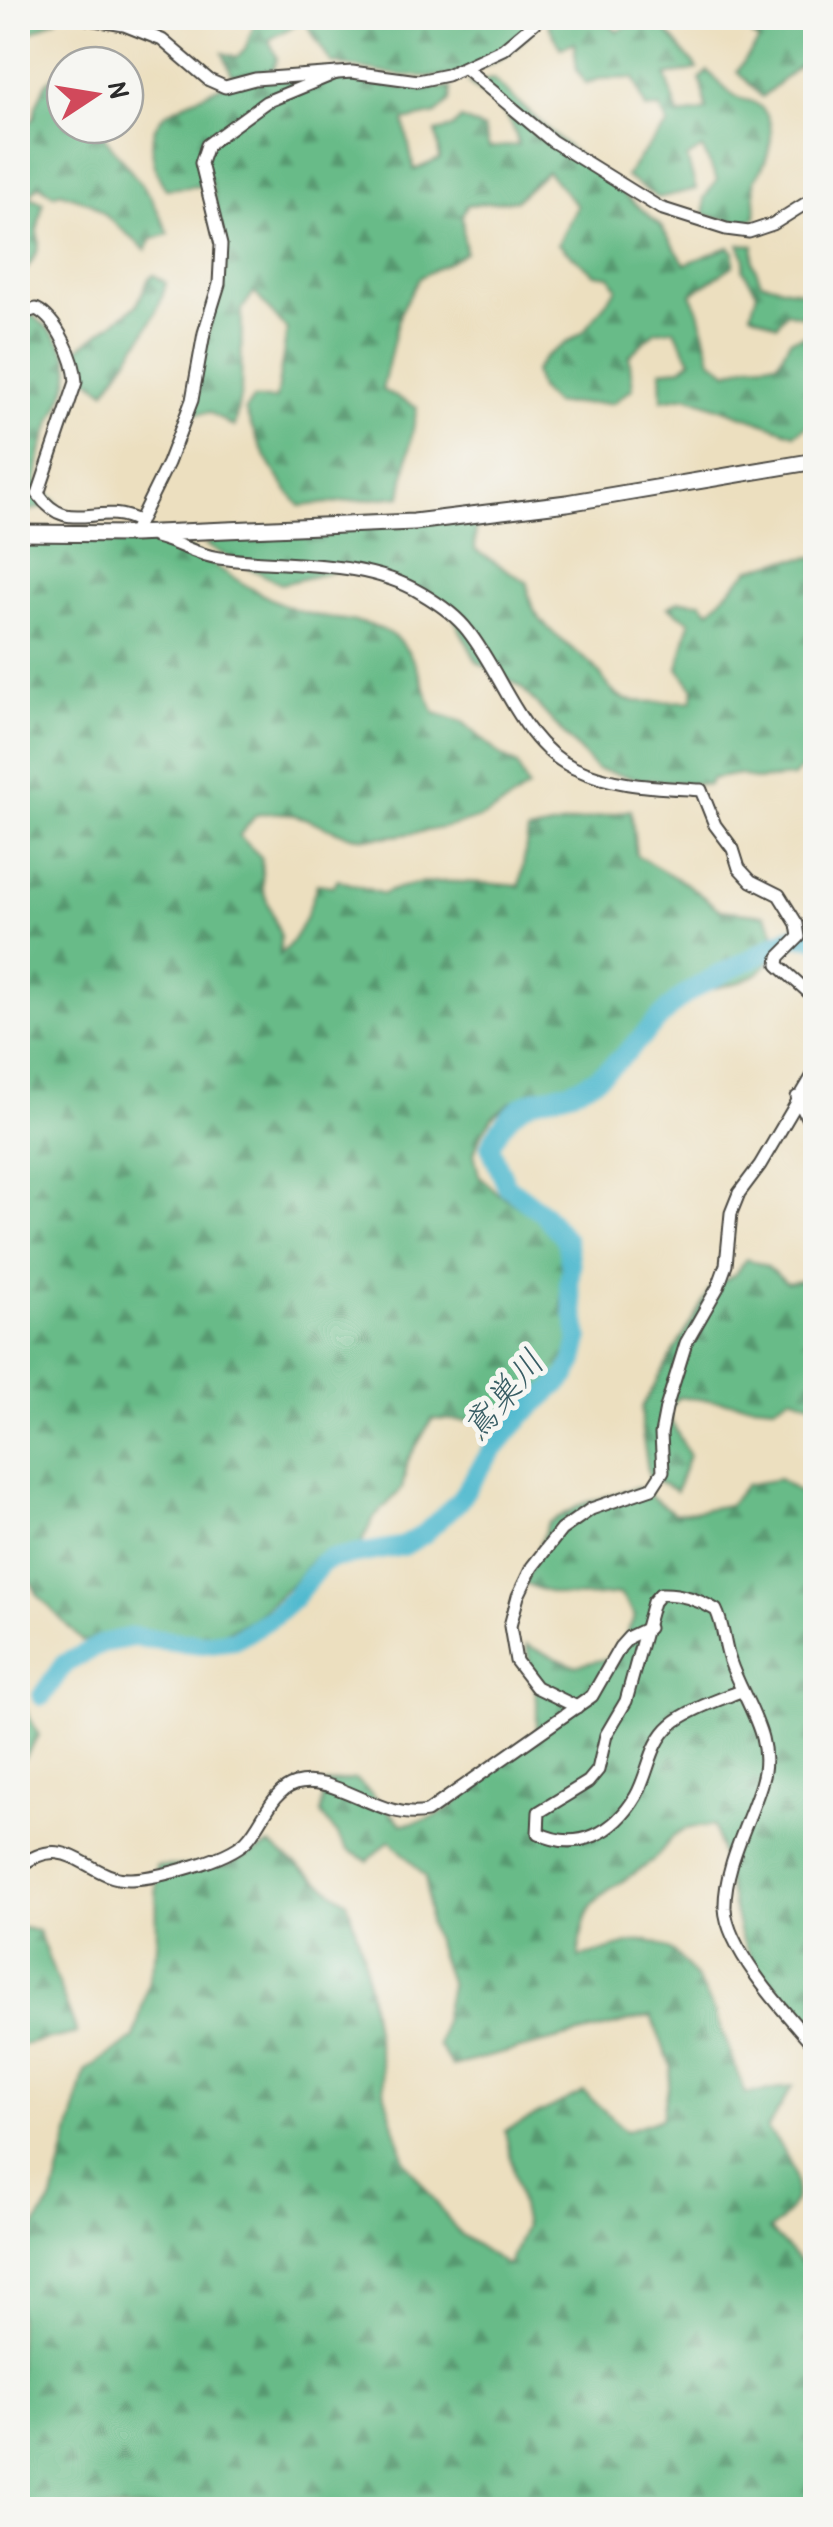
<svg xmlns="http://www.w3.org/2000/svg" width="833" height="2527" viewBox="0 0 833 2527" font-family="'Patrick Hand','Klee One',sans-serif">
<defs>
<pattern id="forest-firs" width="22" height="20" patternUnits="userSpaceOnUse" patternTransform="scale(2.5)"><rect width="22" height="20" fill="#68bb88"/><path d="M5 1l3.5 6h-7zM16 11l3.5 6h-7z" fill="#56986f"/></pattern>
</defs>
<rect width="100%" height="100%" fill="#f6f6f2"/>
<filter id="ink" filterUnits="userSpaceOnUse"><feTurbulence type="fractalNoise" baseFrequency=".01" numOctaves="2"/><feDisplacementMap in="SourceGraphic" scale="20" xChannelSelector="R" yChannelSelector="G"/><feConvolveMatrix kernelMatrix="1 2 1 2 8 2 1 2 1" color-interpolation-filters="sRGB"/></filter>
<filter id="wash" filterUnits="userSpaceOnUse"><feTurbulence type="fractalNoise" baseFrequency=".0048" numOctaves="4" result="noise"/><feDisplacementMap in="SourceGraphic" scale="40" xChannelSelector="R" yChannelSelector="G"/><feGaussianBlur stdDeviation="2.25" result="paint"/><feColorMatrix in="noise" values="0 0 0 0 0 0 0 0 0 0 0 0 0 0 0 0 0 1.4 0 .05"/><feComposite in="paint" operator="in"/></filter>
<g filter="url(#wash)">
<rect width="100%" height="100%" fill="#ecdfbf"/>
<g fill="url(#forest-firs)" stroke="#4a735a" stroke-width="2.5">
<polygon points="18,18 58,18 18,40"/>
<path d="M257,18H539C490,97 408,78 331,63L304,20L269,40L277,58L273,69L232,75L223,53L237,57L245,50Z"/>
<path d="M553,18H605L617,32L640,18H655L698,69L666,76L679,116L707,110L700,79L708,71C717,80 727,93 738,98C743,100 749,100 753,102C783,118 770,161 754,180L756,218L744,223L705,215L704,198L717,180L702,148L687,158L696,189L658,198L626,177L640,156L668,125L660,108L646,109L634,78L599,79L586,84L577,71L574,42L561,48L548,24Z"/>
<polygon points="732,18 762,18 815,28 815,94 800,65 762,97 737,71 759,41"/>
<path d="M65,66V125H105V138L151,197L169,234L152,239L146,250L91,203L60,192L54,195L39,185L29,196L43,203L37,231C45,252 28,264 18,281V145L23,129L34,118L36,106L46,83Z"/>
<path d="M247,74L317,76L403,88H451L450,101L436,114L404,121L414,170L440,159L436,132L452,128L461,119L484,129L489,148L518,145C514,115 491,101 468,83L493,79L556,137L660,225L685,264L729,247L734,252V265L691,294L699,311L711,359L728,372L750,364L778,362L790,340L811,333L807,317L786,312L777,325L751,313L757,292L743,270L745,258L739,244L754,245L753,262L761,282L815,295V420L795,434L687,396L662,400L661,370L681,368L691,360L674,329L655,331L629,356L633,388L613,403L554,404L539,389L534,372L545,357L583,332L617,288L610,276L595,274L558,244L577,206L547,171L516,200L467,205L462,215L465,253L419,278L400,313L382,390L417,407L401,496L300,506C274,476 259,447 245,410L253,399H276L287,330L254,292L242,309L241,392L234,427L209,412L191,414L225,252L211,180L200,186L166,189C152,171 145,134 163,116C170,109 235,79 247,74Z"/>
<path d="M154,275L166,283C157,323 127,358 105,391L82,374L74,352L137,305L149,278Z"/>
<path d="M32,315C101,368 57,391 41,452C39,462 38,473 36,483L58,504L18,513V322Z"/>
<path d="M476,516L475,550L528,583C526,624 569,642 594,667C606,679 610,696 627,700C647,704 672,701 692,701L694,689L678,668L690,621L668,607L679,601L701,602L709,611L750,569L781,561L815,557V756L793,777L755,780L739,774L711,779L709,785L639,779L596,769L521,687L477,662L447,605L348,568L281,584L205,545L233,533Z"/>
<path d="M163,532C207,559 264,604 314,615C342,622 379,619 401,643C419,662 423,690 435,713L463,722L500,755L517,765L528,788C515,797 503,807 489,814C466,826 378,842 352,836C315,827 300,806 256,815L239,836L261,857L263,890L280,934V955C300,936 309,911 317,884L333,886L338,880L383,894C423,875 477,883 520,886L528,832L631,810L636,855L688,885L720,910L765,915L773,928L777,953L759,973L740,982L672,998L640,1030L610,1075L580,1091L546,1099L527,1098L512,1101L493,1116L480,1136L474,1153L479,1175L496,1192L542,1220L561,1247L562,1305L572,1332L563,1367L539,1413L517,1423L432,1419L408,1460L402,1489L373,1519L360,1546L313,1558L298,1578L254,1618L223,1633L190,1636L151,1632L82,1641L38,1595L18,1558V534Z"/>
<polygon points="746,1259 766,1266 787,1283 807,1280 815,1268 815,1404 791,1396 774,1406 678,1397 667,1413 689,1455 676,1491 649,1477 642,1432 642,1407 711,1288 735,1274"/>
<path d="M779,1479L799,1492L814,1513L807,1540L808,1563L816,1569L815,2030L754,1963L740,1935L714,1825C705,1827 691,1826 683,1830C670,1835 661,1855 650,1863C603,1896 583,1893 579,1957C596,1955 633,1940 647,1941C701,1947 729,2051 745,2094L793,2086L767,2129C796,2162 813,2202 769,2230L815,2276V2509H18V2232L28,2238L53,2199L85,2071L134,2038L157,1948L156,1866H224L270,1845L347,1902L363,1953L385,2095L405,2161L460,2234L508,2266L525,2226L505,2131L584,2092L626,2131L662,2118L672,2068L651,2016L452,2066L438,2045L450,1985L429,1923L426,1877L390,1840L368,1861L348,1850L321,1814L324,1784L356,1779L402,1824C446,1821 460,1799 491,1772C505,1760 521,1749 537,1738V1699L526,1645L574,1666L615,1657L635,1616L620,1594C583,1598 559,1600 525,1583L548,1523L583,1504L638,1487L675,1514L729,1505L746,1485Z"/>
<polygon points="18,1695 39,1736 18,1766"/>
<polygon points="18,1927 38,1931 77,2033 18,2046"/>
</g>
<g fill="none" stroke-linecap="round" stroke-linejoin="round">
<path stroke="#51bacf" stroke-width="20" d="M42,1696L64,1664L104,1643L133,1637L202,1644L235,1640L271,1618L292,1600L321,1564L329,1559L404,1546L424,1534L458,1502L489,1455L522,1416L567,1376L574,1361L579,1339L569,1283L571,1266L566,1240L542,1212L506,1185L490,1146C523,1082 549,1108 595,1079C625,1059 647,1029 673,1005C698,982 731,970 760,954C780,942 791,931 816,939"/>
</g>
</g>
<g filter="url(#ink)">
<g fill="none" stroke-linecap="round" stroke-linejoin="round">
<defs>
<g id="street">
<polyline points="83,18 124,25 162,40 209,80 225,87 255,79 352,72 418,81 447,75 503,49 540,18"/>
<polyline points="771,18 816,25"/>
<polyline points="465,68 552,141 660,208 726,229 749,232 773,224 816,197"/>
<path d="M18,315L36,309C57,319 75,359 76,382L38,494C69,538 99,499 139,522"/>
<polyline points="137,535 133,534 168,463 192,400 204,333 219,284 221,245 201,163 207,145 266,102 336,73"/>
<path d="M155,537C177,542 196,555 219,558C284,567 363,558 421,593C438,603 456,615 468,631C503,675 521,743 574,768C614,787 658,787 701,790L715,825L733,849L739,868L751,881L779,895L797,924L799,937L779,957L778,965L816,999"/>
<polyline points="797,1097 816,1136"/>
<path d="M741,1691C721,1699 687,1710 671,1725C650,1743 649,1773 636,1796C615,1832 578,1853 538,1833L539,1812L588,1782L598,1770L606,1735L626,1701L653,1602L660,1594C681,1593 698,1599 716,1610C724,1626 724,1645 730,1661C744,1703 776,1738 761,1784C749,1823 724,1866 725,1908C727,1951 788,2016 816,2048"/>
<polyline points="577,1707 536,1687 516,1661 510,1626 518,1596 532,1567 561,1530 591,1509 652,1488 663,1471 661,1434 666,1408 686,1343 718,1287 726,1265 731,1213 739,1193 760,1165 816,1070"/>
<path d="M18,1868C68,1827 87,1881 131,1879C158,1878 227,1860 246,1841C264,1823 270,1792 295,1784C336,1772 380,1822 427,1812L592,1696L620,1647L629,1637L648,1628"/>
</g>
<polyline id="secondary" points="18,533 133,534 414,522 567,503 816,461"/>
</defs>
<use href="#street" stroke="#484641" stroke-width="15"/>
<use href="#secondary" stroke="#484641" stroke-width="19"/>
<use href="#street" stroke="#fff" stroke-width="11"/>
<use href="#secondary" stroke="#fff" stroke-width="15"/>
</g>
</g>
<g text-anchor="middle" stroke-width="10" stroke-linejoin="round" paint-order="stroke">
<g font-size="35" font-style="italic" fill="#385d64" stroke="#f6f6f2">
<text transform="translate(503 1395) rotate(-50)" y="12">鳶巣川</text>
</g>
</g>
<rect width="833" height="2527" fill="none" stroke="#f6f6f2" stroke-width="60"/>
<g transform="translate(95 95) rotate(78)"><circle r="48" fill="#f6f6f2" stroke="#a5a5a2" stroke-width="2.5"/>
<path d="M0-8L18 38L0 25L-18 38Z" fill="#d1495b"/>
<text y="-15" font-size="28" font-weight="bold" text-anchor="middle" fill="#2b2b2b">N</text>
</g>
</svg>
